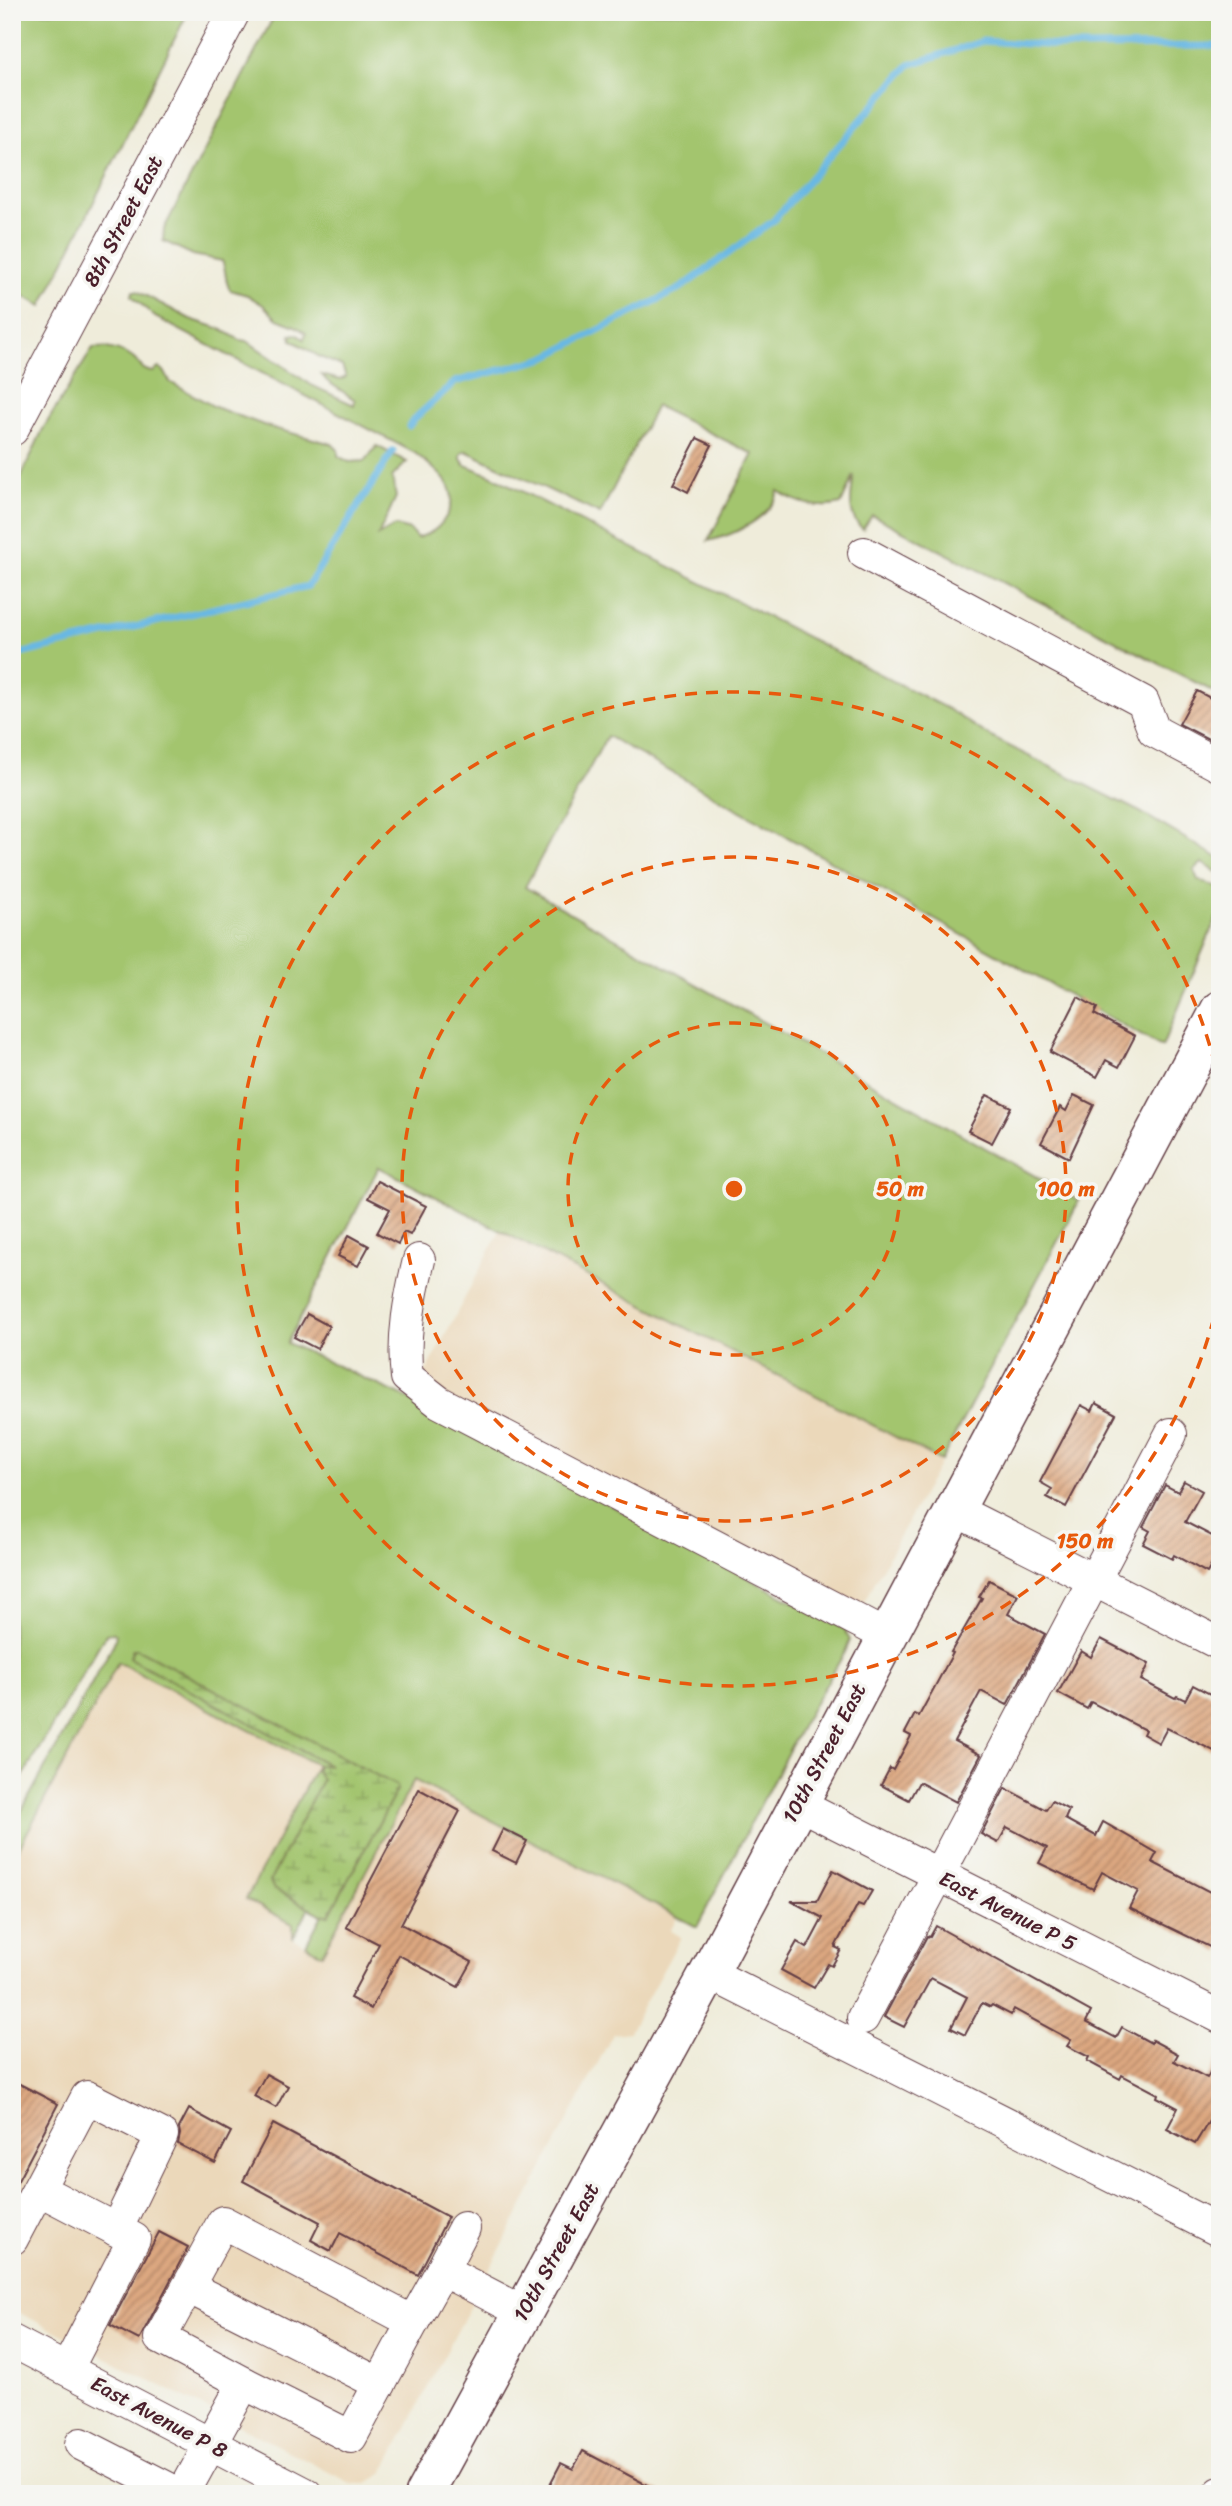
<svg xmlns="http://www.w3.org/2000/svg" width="1232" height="2506" viewBox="0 0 1232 2506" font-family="Sriracha,sans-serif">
<defs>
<pattern id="wetland-marsh" width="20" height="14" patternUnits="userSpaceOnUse" patternTransform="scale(1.75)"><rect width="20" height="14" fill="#a3c56e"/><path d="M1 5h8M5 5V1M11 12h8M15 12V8" fill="none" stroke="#879f5b"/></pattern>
<pattern id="building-hatch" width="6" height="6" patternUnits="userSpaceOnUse" patternTransform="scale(1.75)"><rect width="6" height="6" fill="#dca780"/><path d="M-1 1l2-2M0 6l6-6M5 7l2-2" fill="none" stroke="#b48769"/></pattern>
</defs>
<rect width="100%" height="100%" fill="#f6f6f2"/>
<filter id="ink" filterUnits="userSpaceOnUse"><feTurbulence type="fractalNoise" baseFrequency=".0143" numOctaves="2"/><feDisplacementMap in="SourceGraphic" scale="14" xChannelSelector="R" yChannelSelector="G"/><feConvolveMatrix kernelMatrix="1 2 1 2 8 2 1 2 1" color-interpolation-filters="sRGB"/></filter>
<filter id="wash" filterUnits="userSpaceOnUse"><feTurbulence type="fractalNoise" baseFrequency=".00686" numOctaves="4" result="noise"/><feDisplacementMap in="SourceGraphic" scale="28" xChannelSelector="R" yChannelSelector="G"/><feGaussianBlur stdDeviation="1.57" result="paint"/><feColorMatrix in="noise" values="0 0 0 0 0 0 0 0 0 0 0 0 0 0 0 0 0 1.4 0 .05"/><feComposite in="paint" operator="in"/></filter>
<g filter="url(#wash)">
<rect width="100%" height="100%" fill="#efecda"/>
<g fill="#ebd8ba">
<polygon points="500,1231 941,1461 859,1611 411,1400"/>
<polygon points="118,1662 317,1765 246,1899 293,1924 293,1938 321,1954 414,1780 677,1918 670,1930 681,1937 629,2032 613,2034 383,2473 368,2484 352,2484 12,2309 12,1861"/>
</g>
<g fill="#a3c56e" stroke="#76724c" stroke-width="2">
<polygon points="12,12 188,12 42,306 12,290"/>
<path d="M276,12H1220V695L872,515L863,529C846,517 851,494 854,475L841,504C819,510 796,503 778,491C773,517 732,536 708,541L753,454L656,406L600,514L466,451L461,454V459L465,465L490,475L948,709L989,736L1140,812L1220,859V874L1202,863L1194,870L1198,880L1220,889L1218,905L1220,910L1162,1047L607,736L525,887L1079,1201L941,1461L379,1167L287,1343L411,1400L843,1628L850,1640L845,1652L802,1725L697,1927L414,1780L322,1954L306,1945L322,1915L309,1908L293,1938V1924L246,1899L317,1765L118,1662L12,1861V1828L114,1643L116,1634L113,1632L107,1634L101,1642L12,1795V497L43,429L93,348C105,346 126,351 135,360C142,367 143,371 153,372L159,368L164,371L170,382L215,407L269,427L332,444L338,450V456L349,462L365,461L377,446L407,462L392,477L396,497L378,536L395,526L410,530L417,538C432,533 439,529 447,515C463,486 435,470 415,453L155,317L132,296L133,291H137L190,319L221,329L240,340L247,341L311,385L354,405L355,400L327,381L322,375L340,380L346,377L342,366L320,357L292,340L291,335L296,334L304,339L306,333L295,326L277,319L263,305L247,295L230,290C224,280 227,271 222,261L193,255L163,241L164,229Z"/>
</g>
<polygon fill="url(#wetland-marsh)" stroke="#76724c" stroke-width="2" points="133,1649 138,1649 397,1786 397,1790 329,1915 322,1915 273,1888 270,1881 322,1780 316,1770 319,1765 329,1765 133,1660 130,1657"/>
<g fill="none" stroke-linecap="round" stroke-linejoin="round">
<g stroke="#69b8e3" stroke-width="7">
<polyline points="409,426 414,419 455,382 542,359 681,288 773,221 909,65 983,41 1077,47 1220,46"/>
<polyline points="12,656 308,586 393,451"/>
</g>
</g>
<g id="blocks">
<g fill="url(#building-hatch)">
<polygon points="697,438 712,445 688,492 673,484"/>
<polygon points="1197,691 1220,703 1220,745 1179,724"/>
<polygon points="1078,997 1097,1008 1094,1014 1135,1036 1119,1067 1106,1060 1097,1077 1050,1052"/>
<polygon points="987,1095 1011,1107 992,1143 968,1131"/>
<polygon points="1074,1095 1094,1105 1069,1158 1041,1143 1060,1107 1066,1111"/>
<polygon points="377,1181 426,1206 410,1235 404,1232 398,1244 377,1233 390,1209 368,1198"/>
<polygon points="349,1235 369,1246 358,1266 338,1256"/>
<polygon points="307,1314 329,1326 317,1349 294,1337"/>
<polygon points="1096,1403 1116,1414 1066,1507 1047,1497 1052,1489 1040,1482 1081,1405 1092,1411"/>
<polygon points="1184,1481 1202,1491 1185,1522 1220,1540 1220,1565 1214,1561 1207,1573 1174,1555 1172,1559 1143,1544 1150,1531 1143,1527 1165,1485 1178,1492"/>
<polygon points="989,1580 1018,1595 1008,1614 1045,1634 1007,1705 981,1691 954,1741 981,1755 956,1802 919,1782 909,1800 881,1785 890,1768 893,1770 911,1736 905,1733 915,1714 919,1716 953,1653 951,1652 982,1598 979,1597"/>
<polygon points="1101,1639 1149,1664 1141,1680 1175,1698 1177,1696 1185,1700 1193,1685 1220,1699 1220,1754 1167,1728 1159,1743 1143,1734 1145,1730 1091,1702 1087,1709 1058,1693 1081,1651 1091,1657"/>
<polygon points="1005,1788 1046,1810 1052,1801 1069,1810 1065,1819 1096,1836 1103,1822 1157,1853 1152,1862 1220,1897 1220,1952 1129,1908 1138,1891 1102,1872 1093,1889 1039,1863 1047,1848 1007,1827 998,1843 981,1834"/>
<polygon points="419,1789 460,1811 401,1924 472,1962 458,1987 399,1955 371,2009 350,1998 379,1944 346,1927"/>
<polygon points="503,1829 527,1841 516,1863 492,1851"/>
<polygon points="833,1870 872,1891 863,1906 858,1904 835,1947 841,1950 832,1966 828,1964 814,1988 781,1970 797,1942 807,1948 823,1918 791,1901 817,1901"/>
<polygon points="936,1926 1091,2012 1086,2022 1116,2038 1122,2027 1151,2043 1152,2040 1178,2054 1174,2061 1207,2078 1220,2054 1220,2103 1195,2144 1167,2129 1178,2108 1157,2097 1158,2094 1122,2075 1120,2079 1087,2061 1089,2057 1067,2046 1071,2040 1014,2009 1011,2015 992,2005 990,2007 982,2003 965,2035 951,2028 967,1997 931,1978 904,2027 884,2017 927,1936 930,1937"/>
<polygon points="266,2074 288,2086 276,2108 254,2096"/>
<polygon points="12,2080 58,2104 12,2192"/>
<polygon points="189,2109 231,2132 215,2163 178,2144 180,2134 179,2128"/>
<polygon points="273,2124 448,2217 418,2275 340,2233 331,2251 311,2240 320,2222 243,2181"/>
<polygon points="159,2232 188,2247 139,2340 110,2325"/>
<polygon points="583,2451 664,2494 558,2494 548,2488 561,2463 573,2469"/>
</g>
</g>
</g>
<g filter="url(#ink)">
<use href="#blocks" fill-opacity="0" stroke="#633e45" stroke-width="2"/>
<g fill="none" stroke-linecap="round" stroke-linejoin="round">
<defs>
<g id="minor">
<polyline points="12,430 234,12"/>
<polyline points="864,553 1143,702 1154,731 1220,766"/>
<path d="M419,1260C410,1297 402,1338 407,1377L439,1402L887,1636"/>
<polyline points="955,1510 1220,1644"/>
<polyline points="797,1803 1220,2017"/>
<polyline points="709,1973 1220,2231"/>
<polyline points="863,2018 1171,1434"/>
<polyline points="40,2190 134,2239 67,2369"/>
<polyline points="12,2239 87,2097 162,2135 116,2230"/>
<polyline points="442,2270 464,2228"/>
<polyline points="188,2287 380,2384"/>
<polyline points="12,2341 306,2494"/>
<polyline points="244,2383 351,2437 413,2322"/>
<polyline points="81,2444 179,2494"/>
<polyline points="183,2494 244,2383 160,2338 223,2222 413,2322 442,2270 523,2312"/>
<polyline points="1220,2494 1220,2493"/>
</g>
<polyline id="major" points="424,2494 709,1973 1220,1010"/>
</defs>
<use href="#minor" stroke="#633e45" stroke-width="34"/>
<use href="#major" stroke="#633e45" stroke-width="41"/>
<use href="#minor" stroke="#fff" stroke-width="32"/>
<use href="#major" stroke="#fff" stroke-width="38"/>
</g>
</g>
<g fill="none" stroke="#e8590c" stroke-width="3.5" stroke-dasharray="12 9">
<circle cx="734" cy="1189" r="166"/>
<circle cx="734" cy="1189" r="332"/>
<path d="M1219 1297A497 497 0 1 1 1219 1081"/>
</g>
<g text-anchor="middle" stroke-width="7" stroke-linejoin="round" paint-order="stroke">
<g font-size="21" fill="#4a1f2b" stroke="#f6f6f2">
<text transform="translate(123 221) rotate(-62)" y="7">8th Street East</text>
<text transform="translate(824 1753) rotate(-62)" y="7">10th Street East</text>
<text transform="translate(1008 1911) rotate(27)" y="7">East Avenue P 5</text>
<text transform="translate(556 2252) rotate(-61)" y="7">10th Street East</text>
<text transform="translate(159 2417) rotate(28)" y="7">East Avenue P 8</text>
</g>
</g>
<circle cx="734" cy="1189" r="10" fill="#e8590c" stroke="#f6f6f2" stroke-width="3.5"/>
<g font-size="21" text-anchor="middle" font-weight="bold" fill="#e8590c" stroke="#f6f6f2" stroke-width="7" stroke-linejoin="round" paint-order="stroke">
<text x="900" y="1196">50 m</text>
<text x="1066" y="1196">100 m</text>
<text x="1085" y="1548">150 m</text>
</g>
<rect width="1232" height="2506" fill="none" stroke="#f6f6f2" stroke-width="42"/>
</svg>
